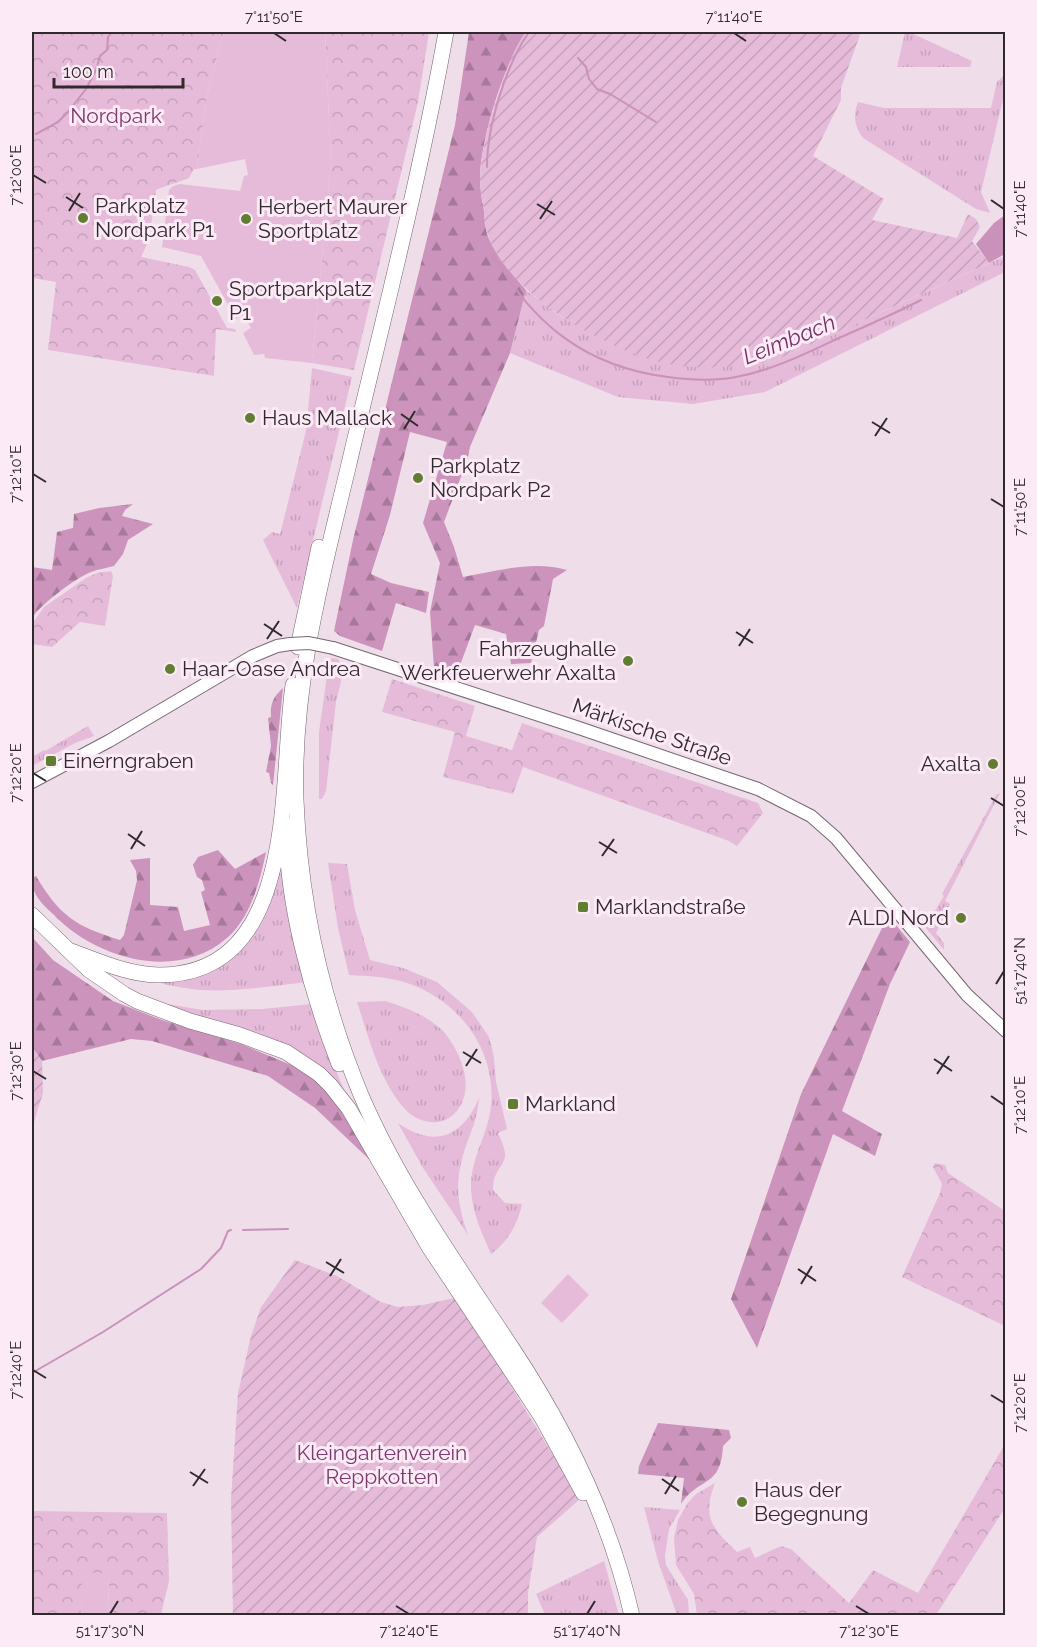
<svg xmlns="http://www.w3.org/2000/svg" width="1037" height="1647" viewBox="0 0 1037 1647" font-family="Raleway,sans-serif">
<defs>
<pattern id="grass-tufts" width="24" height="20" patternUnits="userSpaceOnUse" patternTransform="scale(1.5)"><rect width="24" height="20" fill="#e5bbd9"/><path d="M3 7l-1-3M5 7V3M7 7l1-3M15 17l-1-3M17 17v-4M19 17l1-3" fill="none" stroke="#c5a1bb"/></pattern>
<pattern id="forest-firs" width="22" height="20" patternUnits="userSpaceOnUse" patternTransform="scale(1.5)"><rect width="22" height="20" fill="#cc93bd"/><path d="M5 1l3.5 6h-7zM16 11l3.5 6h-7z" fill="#a6789a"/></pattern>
<pattern id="park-crowns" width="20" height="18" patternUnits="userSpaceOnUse" patternTransform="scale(1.5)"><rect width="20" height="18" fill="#e5bbd9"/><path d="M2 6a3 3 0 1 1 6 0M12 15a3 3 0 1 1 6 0" fill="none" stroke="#c5a1bb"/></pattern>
<pattern id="garden-furrows" width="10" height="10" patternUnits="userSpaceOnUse" patternTransform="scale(1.5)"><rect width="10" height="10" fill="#e5bbd9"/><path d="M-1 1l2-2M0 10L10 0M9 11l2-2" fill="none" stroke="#c5a1bb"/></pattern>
</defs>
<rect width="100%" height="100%" fill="#efdeea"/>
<g fill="url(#grass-tufts)">
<polygon points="905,32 909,32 972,61 970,67 897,67"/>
<path d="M1005,70V91L981,192L990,213L976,209L863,138C854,126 853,115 858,102L884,108H991L997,82L1004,75Z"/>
<polygon points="1005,256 1005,272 765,392 693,404 618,397 510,353 526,290 559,315 592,334 656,361 757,364 774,361"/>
<polygon points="312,368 352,377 297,608 263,540 272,532 280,534 306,431"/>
<polygon points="332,658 338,659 344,669 336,702 326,791 322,799 319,799 319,732 329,661"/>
<polygon points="88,726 94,736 75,743 32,766 32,757 44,750 45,751"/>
<polygon points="1000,793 945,901 950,904 936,933 944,943 944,950 925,927 944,896 942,894 996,795"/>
<path d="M282,843L308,982C272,986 236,992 200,990C177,988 154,982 132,975L234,954Z"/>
<path d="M328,863L347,864L355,910L370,960L403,968L437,982L472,1012L489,1037L494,1057L496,1082L507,1129L498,1133C501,1140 506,1150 505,1157C501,1171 493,1171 493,1190L505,1203L522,1204C518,1224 507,1243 491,1254C482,1233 472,1213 471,1189C470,1159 488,1135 491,1106C497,1049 457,998 404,982C386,977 368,976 349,975L338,928Z"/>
<polygon points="144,1000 203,1010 262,1009 312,1004 323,1039 347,1097 318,1067"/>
<path d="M385,1001C405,1007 426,1015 442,1030C456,1045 469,1072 465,1093C458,1127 423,1131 403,1107C378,1077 369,1038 357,1002Z"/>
<path d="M479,1098C478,1118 470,1133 464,1152C454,1184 458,1205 468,1235L423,1168L398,1123C434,1148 462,1138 479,1098Z"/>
<polygon points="644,1507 680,1510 669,1529 665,1556 666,1565 688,1600 689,1615 677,1615 658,1561"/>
<polygon points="604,1561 619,1615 545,1615 536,1594"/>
</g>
<g fill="url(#forest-firs)">
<path d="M469,32H526C504,63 480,141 480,179C480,190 482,201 484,211C485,219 485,227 487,234C495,255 511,273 526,290L510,353L470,447L467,461L444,522L454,547L463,577C496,571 534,560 567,570L553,579L544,626L539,630L531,663L511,664L506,634L475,625L456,676L434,668L430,612L440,563L423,523L447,442L410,432L390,515L371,574L391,583L429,592L426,613L396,603L382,651L340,636L334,631L353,540L455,125Z"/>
<path d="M133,504L125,510L122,516L153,524L128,540L123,554L114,566C107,568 99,569 91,572C77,577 40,605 32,618V567L52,570L57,532L73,528L74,514L99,508Z"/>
<path d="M283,688L273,785L271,783L269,773L266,772L271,746L268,718L271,717C270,704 273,697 283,688Z"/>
<path d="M218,850L235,869L266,852C260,881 251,917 227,938C177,982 96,959 54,915C42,904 31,894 32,878L36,876C60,916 75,926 120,940L124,935L137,880L136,871L130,860L150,858V905L178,907L184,931L210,925L201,892L205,890L202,880L197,877L193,865L198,857Z"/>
<polygon points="891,919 910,942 890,984 842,1111 882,1134 875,1156 833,1134 757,1348 731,1299 801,1094 883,926"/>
<polygon points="32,937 53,960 113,1001 162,1020 241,1044 296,1067 319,1083 347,1113 373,1163 315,1108 268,1076 152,1041 131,1039 42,1061 32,1047"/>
<path d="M658,1423L729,1430L731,1438L723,1446C721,1488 700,1476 681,1504L684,1478L638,1474L639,1466Z"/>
</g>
<g fill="url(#park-crowns)">
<path d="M32,32H224L207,95L197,169H194C192,172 191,175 189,178C188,179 162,187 156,190L149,240L141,257L189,267L195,270L227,328L235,329L236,332L216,329L214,376L48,350L56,282L32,278Z"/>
<polygon points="325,32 429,32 418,102 354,370 312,363 331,163"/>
<polygon points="111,571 113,576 105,626 80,622 52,647 32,644 32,624 44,607 86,578 97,573"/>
<polygon points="392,679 475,706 466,736 512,750 522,723 752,801 758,803 763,813 737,846 729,841 523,767 513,794 443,777 455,732 382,712"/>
<polygon points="935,1163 945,1165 948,1173 1005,1211 1005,1326 902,1277 940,1193 942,1184 933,1167"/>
<path d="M1005,1444V1508L936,1615H697L694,1594L676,1565L674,1538L678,1520L687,1504L696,1494L715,1483C702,1518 712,1528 737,1552L750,1547L755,1558L781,1546L791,1549L849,1603L873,1570L918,1593Z"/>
<polygon points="32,1511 167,1513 169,1581 161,1615 108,1615 109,1573 83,1573 81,1615 32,1616"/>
</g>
<g fill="url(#garden-furrows)">
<path d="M526,32H861L841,88V100L813,156L884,199L872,220L957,238L968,214L976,219L980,227L972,241L989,263L774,361C737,368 692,371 656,361C599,345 505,292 487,232C484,225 484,217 484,210C482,200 480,188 480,178C481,155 487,129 494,107C503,81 510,54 526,32Z"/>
<polygon points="32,1047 42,1061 43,1093 32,1128"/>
<polygon points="295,1260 337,1276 381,1302 398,1307 423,1305 454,1298 498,1365 580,1499 537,1537 528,1593 528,1615 233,1616 231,1499 238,1393 251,1336 261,1307"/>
</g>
<g fill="#e5bbd9">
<polygon points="224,32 325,32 331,163 312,363 265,358 264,354 254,355 243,333 251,328 244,315 236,319 201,256 162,247 169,190 173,186 180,184 240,191 244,176 248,175 245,159 197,169 207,95"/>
<polygon points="568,1274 589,1295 562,1323 541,1303"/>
<polygon points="82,1573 109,1573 108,1615 81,1615"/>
</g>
<polygon fill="#ca91bb" points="1005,215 1005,254 989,263 976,244 994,223"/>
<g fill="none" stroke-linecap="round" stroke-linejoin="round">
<g stroke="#ca91bb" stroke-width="2">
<polyline points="578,58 586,67 589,79 597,89 610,94 656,122"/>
<polyline points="36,134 58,122 68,112 86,89 96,70 100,56 107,50 108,37 112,32"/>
<path d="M487,167C487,126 506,65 529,32"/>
<path d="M493,254C533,325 587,367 668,377C690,380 715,381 736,377C773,370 805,354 839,338C866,326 894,314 921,300"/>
<polyline points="243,1230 288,1229"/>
<polyline points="32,1373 103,1332 201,1269 221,1248 228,1231 231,1230"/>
</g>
<defs>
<g id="secondary">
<polyline points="333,648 576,727 758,789 811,816 836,838 967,995 1006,1031"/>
<polyline points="32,782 109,741 253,656 277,646 290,644"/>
</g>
<g id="motorway">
<path d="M446,32C420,178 382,323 348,468C322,576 292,687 296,800C300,902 322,1001 361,1095C400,1186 458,1266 512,1348C567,1431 610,1518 632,1616"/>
<polyline points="298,647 319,547"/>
<path d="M287,825C285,899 312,995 339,1064"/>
<polyline points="32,915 89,970 124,994 137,1001 190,1021 240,1035 286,1052 319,1074 331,1086 349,1109 429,1247 541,1416 583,1493"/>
<path d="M71,951C99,961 129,975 159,975C300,975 279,780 293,685"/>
</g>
</defs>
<use href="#secondary" stroke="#756671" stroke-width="14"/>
<use href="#motorway" stroke="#756671" stroke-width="16"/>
<use href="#secondary" stroke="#fff" stroke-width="12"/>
<use href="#motorway" stroke="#fff" stroke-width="15"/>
<defs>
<polyline id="secondary-bridge" points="290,644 309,643 333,648"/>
</defs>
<use href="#secondary-bridge" stroke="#756671" stroke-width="14" stroke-linecap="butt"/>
<use href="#secondary-bridge" stroke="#fff" stroke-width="12"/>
</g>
<path fill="none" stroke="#302a2e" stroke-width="2" d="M274,33L286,41M734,33L746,41M33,175L46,183M66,197L83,208M991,200L1004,209M537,204L555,215M69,211L80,193M540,219L552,201M401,414L418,426M872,422L890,433M404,429L415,411M875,436L887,418M33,474L46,482M991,499L1004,507M264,624L282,636M736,632L753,643M267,639L279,621M739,646L750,629M33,773L46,781M991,798L1004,806M128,834L145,846M599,842L617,853M131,849L142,831M602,856L614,839M996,984L1004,971M463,1052L481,1063M934,1059L952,1071M466,1066L477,1049M33,1071L46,1079M937,1074L949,1056M991,1096L1004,1105M326,1262L344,1273M798,1269L816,1281M330,1276L341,1259M801,1284L812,1266M33,1370L46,1378M991,1395L1004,1403M190,1472L208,1483M662,1479L679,1491M193,1486L205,1469M665,1494L676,1476M396,1606L409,1614M856,1606L869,1614M110,1614L118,1601M587,1614L595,1601"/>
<g fill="#617d31" stroke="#fcebf7" stroke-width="2">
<circle cx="83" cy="218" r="6"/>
<circle cx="246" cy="219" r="6"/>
<circle cx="217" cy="301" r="6"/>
<circle cx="250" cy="418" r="6"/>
<circle cx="418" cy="478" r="6"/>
<circle cx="628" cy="661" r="6"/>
<circle cx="170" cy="669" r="6"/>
<rect x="45" y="755" width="12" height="12" rx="3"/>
<circle cx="993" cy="764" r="6"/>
<rect x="577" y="901" width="12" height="12" rx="3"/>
<circle cx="961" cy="918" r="6"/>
<rect x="507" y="1098" width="12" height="12" rx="3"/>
<circle cx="742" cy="1502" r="6"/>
</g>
<g text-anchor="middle" stroke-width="6" stroke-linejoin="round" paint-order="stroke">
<g font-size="21" fill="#7d386e" stroke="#fcebf7">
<text x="116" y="123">Nordpark</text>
<text x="382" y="1460">Kleingartenverein<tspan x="382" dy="24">Reppkotten</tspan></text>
</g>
<g font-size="21" fill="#302a2e" stroke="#fcebf7" text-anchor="start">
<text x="95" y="213">Parkplatz<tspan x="95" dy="24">Nordpark P1</tspan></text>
<text x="258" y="214">Herbert Maurer<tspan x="258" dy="24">Sportplatz</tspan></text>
<text x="229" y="296">Sportparkplatz<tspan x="229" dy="24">P1</tspan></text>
<text x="262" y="425">Haus Mallack</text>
<text x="430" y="473">Parkplatz<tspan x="430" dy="24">Nordpark P2</tspan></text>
<text x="616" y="656" text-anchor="end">Fahrzeughalle<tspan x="616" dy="24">Werkfeuerwehr Axalta</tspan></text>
<text x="182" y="676">Haar-Oase Andrea</text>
<text x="63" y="768">Einerngraben</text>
<text x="981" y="771" text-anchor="end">Axalta</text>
<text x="595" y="914">Marklandstraße</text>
<text x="949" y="925" text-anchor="end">ALDI Nord</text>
<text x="525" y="1111">Markland</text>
<text x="754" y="1497">Haus der<tspan x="754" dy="24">Begegnung</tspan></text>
</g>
<g font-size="21" fill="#302a2e" stroke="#fcebf7">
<text transform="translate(652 732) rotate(19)" y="7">Märkische Straße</text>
</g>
<g font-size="22" font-style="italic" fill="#743066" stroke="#fcebf7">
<text transform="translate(789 339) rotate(-22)" y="8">Leimbach</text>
</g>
</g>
<rect width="1037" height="1647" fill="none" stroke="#fcebf7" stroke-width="66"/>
<path d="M54 78v9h129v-9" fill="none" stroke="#302a2e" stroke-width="3"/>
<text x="63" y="78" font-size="18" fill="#302a2e" stroke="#fcebf7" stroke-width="4.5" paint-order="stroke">100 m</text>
<rect x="33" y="33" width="971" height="1581" fill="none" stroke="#302a2e" stroke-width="2"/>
<g font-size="15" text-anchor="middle" fill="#302a2e">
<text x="274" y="22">7°11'50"E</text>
<text x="734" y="22">7°11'40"E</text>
<text transform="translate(16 175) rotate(-90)" y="5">7°12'00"E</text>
<text transform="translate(1020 209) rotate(-90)" y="5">7°11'40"E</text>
<text transform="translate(16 474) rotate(-90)" y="5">7°12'10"E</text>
<text transform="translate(1020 507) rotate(-90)" y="5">7°11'50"E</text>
<text transform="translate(16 773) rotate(-90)" y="5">7°12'20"E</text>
<text transform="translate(1020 806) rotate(-90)" y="5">7°12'00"E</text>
<text transform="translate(1020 971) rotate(-90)" y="5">51°17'40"N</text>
<text transform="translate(16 1071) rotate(-90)" y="5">7°12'30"E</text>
<text transform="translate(1020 1105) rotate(-90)" y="5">7°12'10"E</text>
<text transform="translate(16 1370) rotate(-90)" y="5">7°12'40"E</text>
<text transform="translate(1020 1403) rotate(-90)" y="5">7°12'20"E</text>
<text x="110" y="1636">51°17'30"N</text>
<text x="409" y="1636">7°12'40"E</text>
<text x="587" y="1636">51°17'40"N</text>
<text x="869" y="1636">7°12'30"E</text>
</g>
</svg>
